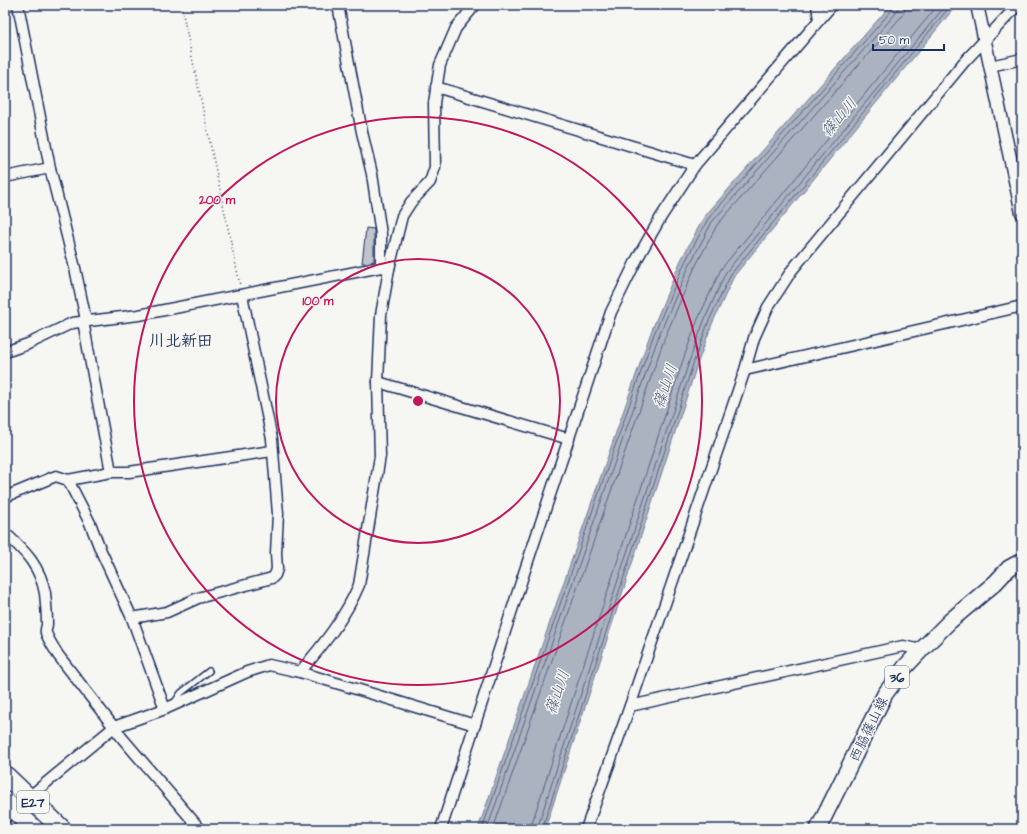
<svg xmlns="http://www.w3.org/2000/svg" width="1027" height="834" viewBox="0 0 1027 834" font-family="'Architects Daughter','Klee One',sans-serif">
<rect width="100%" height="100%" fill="#f6f6f2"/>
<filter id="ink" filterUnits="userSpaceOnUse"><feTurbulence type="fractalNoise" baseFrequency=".025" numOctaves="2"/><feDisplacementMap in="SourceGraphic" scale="8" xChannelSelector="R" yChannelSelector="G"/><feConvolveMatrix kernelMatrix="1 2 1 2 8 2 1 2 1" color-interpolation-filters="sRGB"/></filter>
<g filter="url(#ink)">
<polygon fill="#abb2c0" stroke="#717e99" points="891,5 955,5 955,7 734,276 712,324 697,365 545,829 478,829 651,332 681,260 704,217"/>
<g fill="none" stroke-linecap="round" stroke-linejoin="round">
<g stroke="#556385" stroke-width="1">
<polyline points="482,829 654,334 685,262 708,219 893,9 894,5"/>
<polyline points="487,829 659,335 690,264 712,222 896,13 899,5"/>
<polyline points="493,829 665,337 695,267 717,225 901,17 904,12 905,5"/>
<polyline points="531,829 532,823 683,360 698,319 721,269 938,5"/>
<polyline points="537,829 689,362 704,321 726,272 946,5"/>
<polyline points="542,829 693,364 708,323 731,274 951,5"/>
</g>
</g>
<polygon fill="#c0c4cd" stroke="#1b2f5e" points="366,228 374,229 374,261 366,263 362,263"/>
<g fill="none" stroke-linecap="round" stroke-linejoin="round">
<defs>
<polyline id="service" points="175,702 181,693 209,671"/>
<g id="minor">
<polyline points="18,5 50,168 75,268 86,320"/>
<polyline points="338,5 362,132 372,174 381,234 381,267"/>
<polyline points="817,5 819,20"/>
<polyline points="990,66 1022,59"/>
<polyline points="436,87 695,165"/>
<polyline points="5,177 50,168"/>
<polyline points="83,321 111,472"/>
<polyline points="5,352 28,344 72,323 139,315 381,267 389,269"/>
<polyline points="745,370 1022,306"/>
<polyline points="378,382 569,439"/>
<polyline points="68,480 90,523 101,551 132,618 165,709"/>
<polyline points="5,497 56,476 68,480 111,472 129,472 272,451"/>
<path d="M5,533C25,551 40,566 45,593C46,603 47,614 47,624C47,627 45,630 46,633C49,641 54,648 58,655L123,739L200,829"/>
<polyline points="132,618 167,612 198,598 272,578 275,575 277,569 276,553 278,514 272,439 242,295"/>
<path d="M300,672C323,645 345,618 359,585L380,456L378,382L381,315L389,269L402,216L411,202L430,182L435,167L434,103L440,65L456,28L475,5"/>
<polyline points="630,706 903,646 921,650"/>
<polyline points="35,792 114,727 165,709 247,672 269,665 300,672 475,725"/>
<polyline points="5,818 8,815"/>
<polyline points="441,829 524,573 611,312 637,259 661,217 695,165 832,5"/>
<polyline points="586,829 630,706 745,370 754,338 768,307 792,270 964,62 1018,5"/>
</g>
<polyline id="tertiary" points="977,5 1022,213"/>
<polyline id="primary" points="818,829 885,694 905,667 921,650 950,621 995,583 1009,568 1022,561"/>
<g id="motorway">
<polyline points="5,775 62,829"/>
<polyline points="5,801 34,829"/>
</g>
</defs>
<use href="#service" stroke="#1b2f5e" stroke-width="8"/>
<use href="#minor" stroke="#1b2f5e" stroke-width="13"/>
<use href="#tertiary" stroke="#1b2f5e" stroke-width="15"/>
<use href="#primary" stroke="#1b2f5e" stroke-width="18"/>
<use href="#motorway" stroke="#1b2f5e" stroke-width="21"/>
<polyline stroke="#1b2f5e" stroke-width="1.5" stroke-dasharray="1 3" stroke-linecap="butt" points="181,5 240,285"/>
<use href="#service" stroke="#f6f6f2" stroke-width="5"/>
<use href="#minor" stroke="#f6f6f2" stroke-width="10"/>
<use href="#tertiary" stroke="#f6f6f2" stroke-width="12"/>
<use href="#primary" stroke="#f6f6f2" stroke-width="15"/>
<use href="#motorway" stroke="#f6f6f2" stroke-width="18"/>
</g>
</g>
<g fill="none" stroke="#c2185b" stroke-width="2">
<circle cx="418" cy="401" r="142"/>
<circle cx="418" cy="401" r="284"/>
</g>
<g text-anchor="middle" stroke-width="3" stroke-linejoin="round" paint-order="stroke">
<g fill="#f6f6f2" stroke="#5d6b8a" stroke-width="1">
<rect x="885" y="666" width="24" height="22" rx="3"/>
<rect x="17" y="791" width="32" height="22" rx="3"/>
</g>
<g font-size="13" font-weight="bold" fill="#1b2f5e">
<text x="897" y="682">36</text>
<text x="33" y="807">E27</text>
</g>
<g font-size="14" fill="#1b2f5e" stroke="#f6f6f2">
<text transform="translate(868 729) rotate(-64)" y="5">西脇篠山線</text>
</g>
<g font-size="15" font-style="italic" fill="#46567b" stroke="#f6f6f2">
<text transform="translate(839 117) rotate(-50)" y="5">篠山川</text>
<text transform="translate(665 386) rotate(-71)" y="5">篠山川</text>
<text transform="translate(557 692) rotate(-71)" y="5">篠山川</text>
</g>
<g font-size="16" font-weight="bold" fill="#1b2f5e" stroke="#f6f6f2">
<text x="181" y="346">川北新田</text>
</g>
</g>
<circle cx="418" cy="401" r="6" fill="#c2185b" stroke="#f6f6f2" stroke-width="2"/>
<g font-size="12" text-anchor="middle" font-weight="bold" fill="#c2185b" stroke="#f6f6f2" stroke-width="3" stroke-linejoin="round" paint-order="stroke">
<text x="217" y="204">200 m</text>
<text x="318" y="305">100 m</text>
</g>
<rect width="1027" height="834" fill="none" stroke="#f6f6f2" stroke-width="20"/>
<rect x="10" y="10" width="1007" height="814" fill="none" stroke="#1b2f5e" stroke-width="1.5" filter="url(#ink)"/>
<path d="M873 44v6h71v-6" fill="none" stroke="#1b2f5e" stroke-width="2"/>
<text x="879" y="44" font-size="12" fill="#1b2f5e" stroke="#f6f6f2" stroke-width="3" paint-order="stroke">50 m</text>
</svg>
